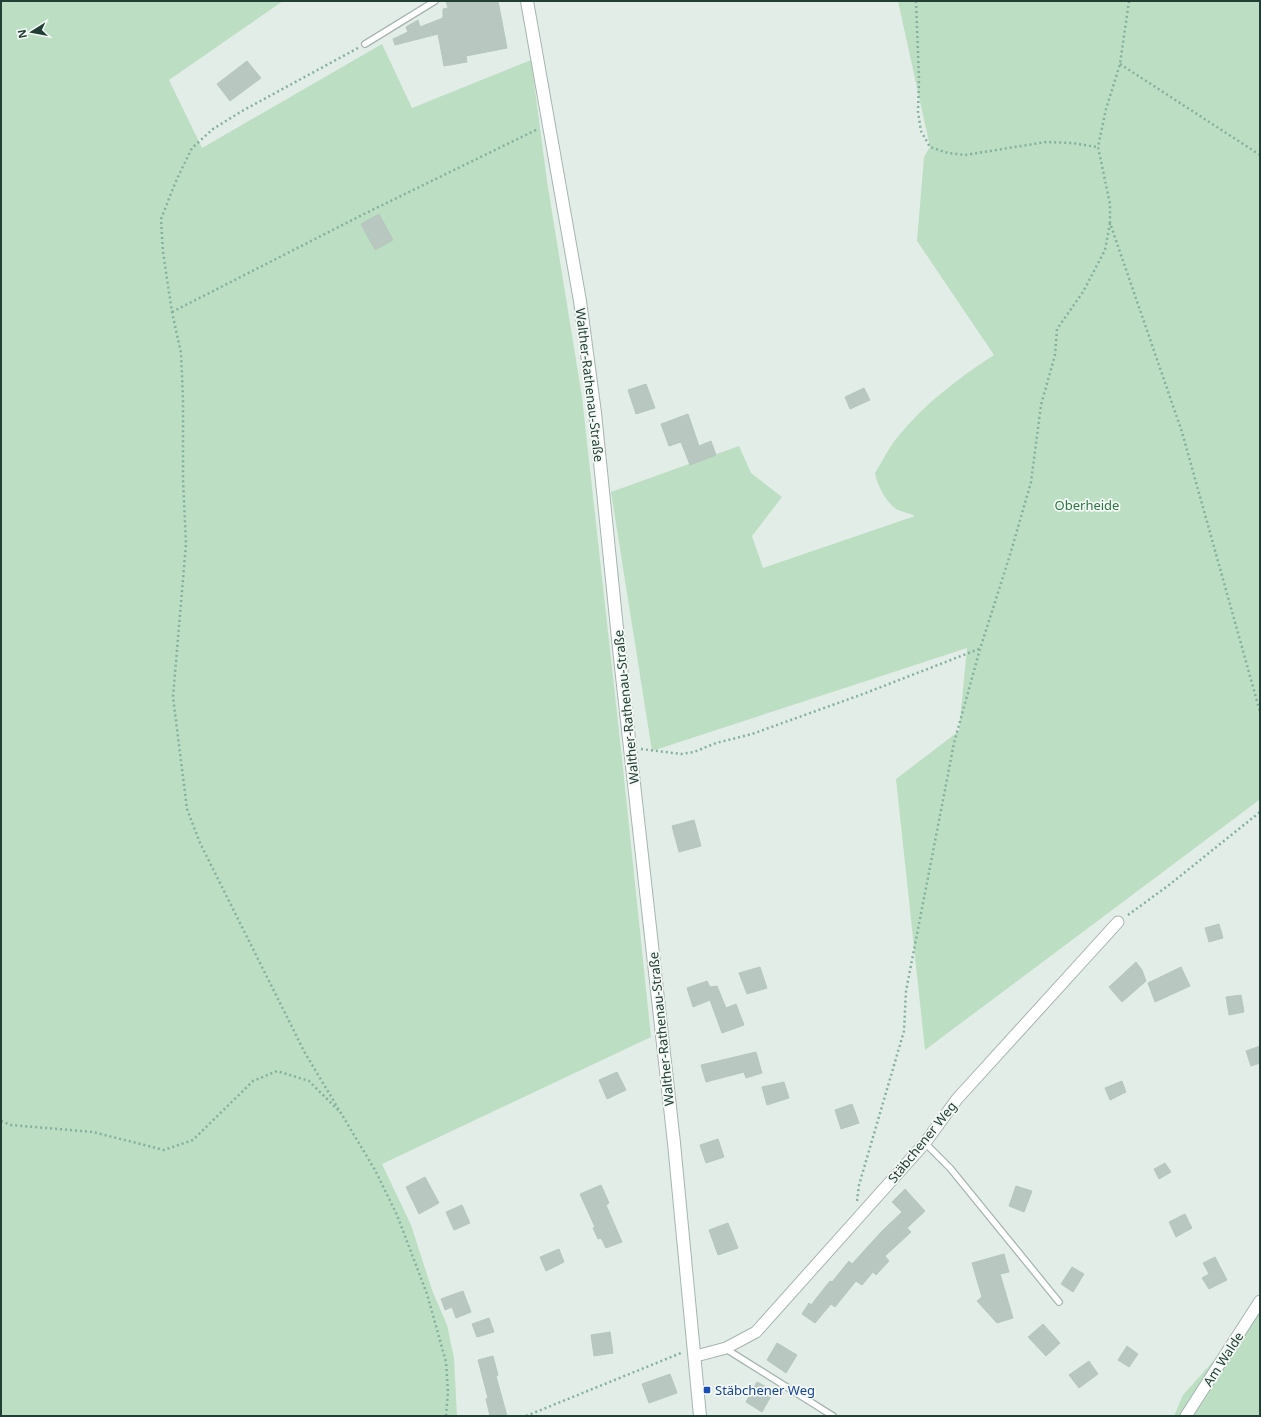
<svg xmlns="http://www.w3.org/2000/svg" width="1261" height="1417" viewBox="0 0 1261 1417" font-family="'Noto Sans',sans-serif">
<rect width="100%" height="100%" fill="#e3ede8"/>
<g fill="#bcdec2">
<polygon points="1,1 283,1 169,80 202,148 382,44 412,108 531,60 547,181 582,397 622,758 651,1037 382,1164 411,1225 432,1290 447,1325 454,1358 457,1416 1,1416"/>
<path d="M898,1H1260V802L1259,800L925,1050L896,779L959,731L967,648L652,751L611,492L739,446L751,473L782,497L752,536L763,568L915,516C909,513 902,512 896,509C886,502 877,485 875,473C882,462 888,449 896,439C924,404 957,379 994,355L917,241L924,157L930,147Z"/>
<polygon points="1260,1309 1260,1416 1174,1416 1183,1395"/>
</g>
<g fill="#b8c8c1" stroke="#b5c7be">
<polygon points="446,1 498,1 507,48 466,56 467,62 444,66 438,34 395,45 393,39 408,32 406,27 418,20 420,27 443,18 443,9 448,8"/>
<polygon points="247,61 261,78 230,101 217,84"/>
<polygon points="379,214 393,240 375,250 361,224"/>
<polygon points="646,384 655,408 636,414 628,390"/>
<polygon points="864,388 870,400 850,409 845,397"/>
<polygon points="688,414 699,446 711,441 716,455 690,465 681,442 669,446 661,424"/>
<polygon points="694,820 701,846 679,852 672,826"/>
<polygon points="1219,924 1223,938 1209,942 1205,928"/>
<polygon points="1136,962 1142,970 1146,981 1122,1002 1109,987"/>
<polygon points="760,967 767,988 747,994 739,973"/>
<polygon points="1181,967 1190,986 1155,1002 1148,983"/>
<polygon points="707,981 710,987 717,986 726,1008 736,1004 744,1025 722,1033 710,1000 693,1007 687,988"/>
<polygon points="1241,995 1244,1012 1229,1015 1226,997"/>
<polygon points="1260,1046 1260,1063 1251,1066 1246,1051"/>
<polygon points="756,1052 762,1073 746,1078 744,1072 706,1082 701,1065"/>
<polygon points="617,1072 626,1090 607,1099 599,1080"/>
<polygon points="1122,1081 1126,1092 1110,1100 1105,1088"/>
<polygon points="784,1082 789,1098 767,1105 762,1087"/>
<polygon points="852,1104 859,1123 841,1129 835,1110"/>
<polygon points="718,1139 724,1157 706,1163 700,1145"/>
<polygon points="1165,1163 1171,1172 1159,1179 1154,1169"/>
<polygon points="425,1177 439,1203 419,1214 406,1187"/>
<polygon points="601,1185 609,1203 606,1205 622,1242 606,1248 601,1238 598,1239 593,1228 595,1227 580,1194"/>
<polygon points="1016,1186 1032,1191 1024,1212 1009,1206"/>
<polygon points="905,1189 925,1211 907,1228 911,1232 885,1256 889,1261 876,1275 873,1272 862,1285 856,1281 835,1307 831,1304 815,1323 802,1314 809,1303 811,1305 830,1281 832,1282 849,1261 852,1264 882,1231 902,1212 892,1202"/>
<polygon points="462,1205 470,1223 454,1230 446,1212"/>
<polygon points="1185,1214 1192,1228 1176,1237 1169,1222"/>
<polygon points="728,1223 738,1248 718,1255 709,1230"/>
<polygon points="559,1249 564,1262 546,1271 540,1257"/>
<polygon points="1004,1254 1009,1272 1000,1274 1013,1318 997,1323 977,1301 982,1297 972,1263"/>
<polygon points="1215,1257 1227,1280 1209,1289 1202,1278 1209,1274 1203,1263"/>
<polygon points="1072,1267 1084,1274 1073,1292 1061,1284"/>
<polygon points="463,1291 471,1312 456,1318 452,1307 445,1310 441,1299"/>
<polygon points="489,1318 494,1332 477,1337 472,1324"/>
<polygon points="1043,1324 1060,1343 1046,1356 1028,1337"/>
<polygon points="610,1332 613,1353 594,1356 591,1335"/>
<polygon points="777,1343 797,1355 786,1373 767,1360"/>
<polygon points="1127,1346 1138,1354 1129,1367 1118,1360"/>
<polygon points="493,1356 498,1375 496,1376 507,1416 490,1416 486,1399 488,1398 478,1360"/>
<polygon points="1089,1361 1098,1374 1079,1388 1069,1375"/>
<polygon points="670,1374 677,1393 649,1403 642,1384"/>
<polygon points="757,1382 774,1391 762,1412 746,1402"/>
</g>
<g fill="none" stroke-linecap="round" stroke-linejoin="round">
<defs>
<g id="service">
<polyline points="365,44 435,1"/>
<polyline points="925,1143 950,1168 1059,1302"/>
<polyline points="726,1349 833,1416"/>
</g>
<g id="minor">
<polyline points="696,1356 726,1348 756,1332 925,1143 957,1099 1118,922"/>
<polyline points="1186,1416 1260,1301"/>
</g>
<polyline id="tertiary" points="527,1 580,301 595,413 620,658 674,1143 700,1416"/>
</defs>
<use href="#service" stroke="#a5b5af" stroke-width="8"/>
<use href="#minor" stroke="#a5b5af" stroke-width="13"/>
<use href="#tertiary" stroke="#a5b5af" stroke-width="14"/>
<g stroke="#83b19f" stroke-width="2.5" stroke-dasharray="2 3" stroke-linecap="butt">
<polyline points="916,1 919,79 918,112 921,131 930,147 948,153 965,155 1046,142 1072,143 1098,147"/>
<polyline points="1129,1 1120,64 1106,109 1098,147 1110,204 1110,223 1182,432 1260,712"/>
<polyline points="358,48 242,111 213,129 192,148 176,181 161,219 163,252 172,312 181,353 183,399 183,480 186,544 173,697 187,809 200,843 305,1053 375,1170 397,1215 427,1294 446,1362 448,1392 446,1416"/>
<polyline points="1120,64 1260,155"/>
<polyline points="172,312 364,214 538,129"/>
<polyline points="641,749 681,754 694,752 716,743 752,734 863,694 979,649"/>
<polyline points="1128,915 1169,885 1260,812"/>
<polyline points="1,1121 11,1125 93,1132 164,1150 193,1140 253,1081 277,1071 309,1081 339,1111"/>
<polyline points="857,1201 859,1185 904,1031 906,991 954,743 980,649 1010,555 1031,482 1041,405 1055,355 1057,329 1083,292 1105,250 1110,223"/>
<polyline points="526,1416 681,1353"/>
</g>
<use href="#service" stroke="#fff" stroke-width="5.5"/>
<use href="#minor" stroke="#fff" stroke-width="11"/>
<use href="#tertiary" stroke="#fff" stroke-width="12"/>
</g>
<rect fill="#1a4fb4" stroke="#f4f9f6" stroke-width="1.5" x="703" y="1386" width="8" height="8" rx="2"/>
<g text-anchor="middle" stroke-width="3.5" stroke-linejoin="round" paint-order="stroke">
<g font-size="13" fill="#223f35" stroke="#f4f9f6">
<text transform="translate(590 385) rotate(83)" y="5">Walther-Rathenau-Straße</text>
<text transform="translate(626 707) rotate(-96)" y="5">Walther-Rathenau-Straße</text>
<text transform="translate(661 1029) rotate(-96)" y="5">Walther-Rathenau-Straße</text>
<text transform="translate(922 1142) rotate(-51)" y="5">Stäbchener Weg</text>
<text transform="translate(1223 1359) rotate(-57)" y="5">Am Walde</text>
</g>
<g font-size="13" fill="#2c7743" stroke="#f4f9f6">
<text x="1087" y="510">Oberheide</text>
</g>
<g font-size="13" fill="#164399" stroke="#f4f9f6" text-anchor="start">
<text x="715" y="1395">Stäbchener Weg</text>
</g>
</g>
<rect width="1261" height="1417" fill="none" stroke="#223f35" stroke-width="4"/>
<g transform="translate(32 32) rotate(259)" stroke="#f4f9f6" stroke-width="3" paint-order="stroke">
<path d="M0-3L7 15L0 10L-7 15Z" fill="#223f35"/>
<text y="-6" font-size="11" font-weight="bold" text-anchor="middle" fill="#223f35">N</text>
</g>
</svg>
